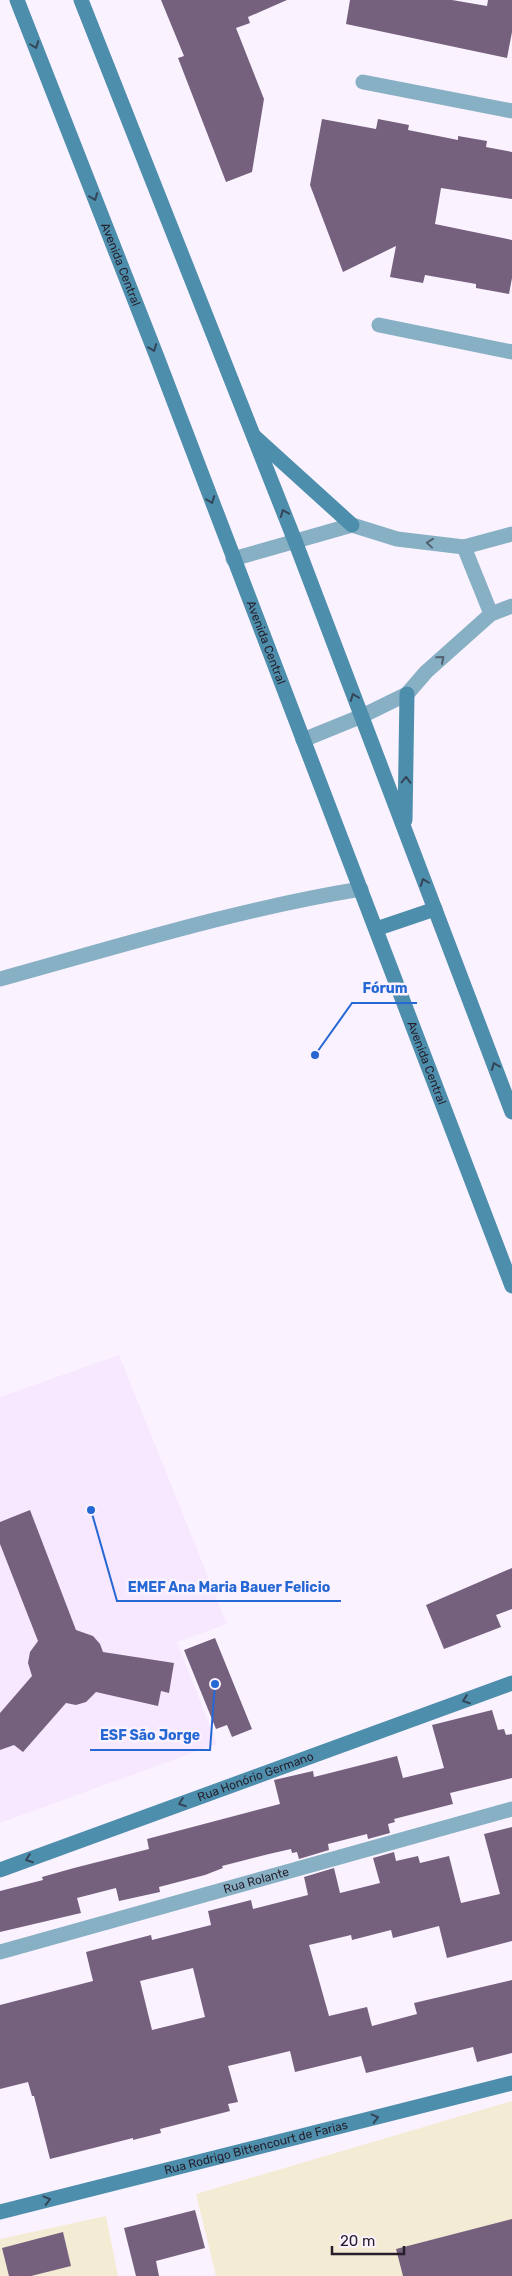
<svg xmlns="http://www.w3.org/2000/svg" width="512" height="2276" viewBox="0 0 512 2276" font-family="Rubik,sans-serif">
<rect width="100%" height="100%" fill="#fbf2ff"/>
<polygon fill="#f7e7ff" points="119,1355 227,1624 177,1642 217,1744 0,1823 0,1397"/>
<g fill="#f4ebd5">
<polygon points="512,2101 512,2276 216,2276 196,2194"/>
<polygon points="106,2216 118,2276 0,2276 0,2239"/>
</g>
<g fill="#75617e" fill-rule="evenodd">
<polygon points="161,0 287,0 248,17 250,23 236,28 264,99 252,172 226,182 178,58 184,56"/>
<polygon points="350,0 452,0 487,6 488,0 512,0 512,32 507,58 346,24"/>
<polygon points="322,119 376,129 378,119 409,125 408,130 458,140 458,136 487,141 486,147 512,152 512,199 441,188 435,224 512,240 512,278 509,294 476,288 476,284 425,275 423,283 390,277 396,246 343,272 310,185"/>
<polygon points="30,1510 76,1630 93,1636 100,1644 103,1652 174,1663 169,1693 161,1691 158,1706 96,1692 86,1702 76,1705 66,1703 23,1752 14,1745 0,1750 0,1713 32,1676 28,1663 30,1652 38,1641 0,1544 0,1522"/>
<polygon points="512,1568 512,1609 496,1615 501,1627 444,1649 426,1605"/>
<polygon points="215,1638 252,1729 232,1737 227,1725 216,1729 184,1650"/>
<polygon points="492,1710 498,1730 504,1729 506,1735 512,1734 512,1778 450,1793 453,1804 394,1819 395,1822 388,1824 390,1833 368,1839 367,1834 328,1844 329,1850 299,1859 297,1852 292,1853 291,1849 269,1854 222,1866 223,1868 205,1875 159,1887 160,1892 119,1901 116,1888 77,1898 81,1913 0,1932 0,1891 43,1880 42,1877 74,1868 149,1849 147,1839 280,1804 274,1780 313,1771 314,1777 397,1756 403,1778 444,1768 432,1725"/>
<path d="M512,1827V1941L447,1958L439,1926L393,1938L391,1930L352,1940L351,1935L309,1945L329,2016L367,2007L372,2026L417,2014L414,2003L512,1980V2053L477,2062L473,2047L366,2073L361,2056L295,2072L290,2051L228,2066L238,2102L228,2104L230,2111L160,2129L161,2133L133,2140V2138L50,2159L34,2096H32L28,2082L0,2089V2005L93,1981L86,1952L151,1935L152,1940L211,1925L208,1911L251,1900L253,1909L308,1895L304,1877L334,1868L340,1893L380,1883L373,1858L394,1852L396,1861L418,1856L420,1863L449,1856L461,1903L500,1894L484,1834ZM193,1968L205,2017L152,2030L140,1981Z"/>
<polygon points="195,2210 205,2248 156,2261 159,2276 136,2276 124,2228"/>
<polygon points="512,2219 512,2276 403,2276 396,2249"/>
<polygon points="63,2232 71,2266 31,2276 9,2276 2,2248"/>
</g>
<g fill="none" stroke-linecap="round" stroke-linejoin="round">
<g stroke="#87b0c5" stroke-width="15">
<polyline points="363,82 512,111"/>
<polyline points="379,325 512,352"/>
<polyline points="464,547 491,614"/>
<polyline points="233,559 352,525 397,539 464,547 512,534"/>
<polyline points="303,740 362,716 407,694 426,672 491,614 512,606"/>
<path d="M0,979C120,946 238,909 361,889"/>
<path id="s1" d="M0,1952L512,1809"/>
</g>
<g stroke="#4d8eac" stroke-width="15">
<path id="s2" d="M17,0L157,357L512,1286"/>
<polyline points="81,0 295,541 512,1112"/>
<polyline points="255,437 352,525"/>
<polyline points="405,820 407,694"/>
<polyline points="376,929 435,909"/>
<path id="s3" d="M0,1870L512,1683"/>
<path id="s4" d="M0,2212L512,2083"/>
</g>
</g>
<defs><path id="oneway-chevron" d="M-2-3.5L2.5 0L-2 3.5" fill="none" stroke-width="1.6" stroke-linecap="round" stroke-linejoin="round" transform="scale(1.25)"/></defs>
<g stroke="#344558">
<use href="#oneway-chevron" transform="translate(35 45) rotate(69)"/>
<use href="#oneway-chevron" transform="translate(94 197) rotate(69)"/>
<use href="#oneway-chevron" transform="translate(153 348) rotate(69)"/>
<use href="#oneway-chevron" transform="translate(211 500) rotate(69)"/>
<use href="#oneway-chevron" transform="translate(284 513) rotate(-112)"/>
<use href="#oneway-chevron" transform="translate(354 697) rotate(-111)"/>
<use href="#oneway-chevron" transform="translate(406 780) rotate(-89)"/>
<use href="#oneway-chevron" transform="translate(424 882) rotate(-111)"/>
<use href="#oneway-chevron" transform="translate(495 1066) rotate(-111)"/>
<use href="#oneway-chevron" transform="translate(466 1700) rotate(160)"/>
<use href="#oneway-chevron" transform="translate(182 1803) rotate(160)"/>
<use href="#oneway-chevron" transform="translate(29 1859) rotate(160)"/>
<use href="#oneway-chevron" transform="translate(375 2118) rotate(-14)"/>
<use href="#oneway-chevron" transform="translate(47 2200) rotate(-14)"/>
</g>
<g stroke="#526070">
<use href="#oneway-chevron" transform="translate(430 543) rotate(-174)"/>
<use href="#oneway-chevron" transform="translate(441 659) rotate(-41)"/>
</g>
<g text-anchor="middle" stroke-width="5" stroke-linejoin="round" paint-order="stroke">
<g font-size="12" fill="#261e2a" stroke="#fbf2ff">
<text dy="4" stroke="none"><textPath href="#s2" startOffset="284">Avenida Central</textPath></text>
<text dy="4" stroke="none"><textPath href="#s2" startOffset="689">Avenida Central</textPath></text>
<text dy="4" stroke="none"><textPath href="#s2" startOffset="1139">Avenida Central</textPath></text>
<text dy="4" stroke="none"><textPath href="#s3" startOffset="272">Rua Honório Germano</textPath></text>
<text dy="4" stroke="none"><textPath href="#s1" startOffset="266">Rua Rolante</textPath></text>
<text dy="4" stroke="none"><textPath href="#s4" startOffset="264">Rua Rodrigo Bittencourt de Farias</textPath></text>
</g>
</g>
<path fill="none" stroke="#2568d4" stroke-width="2" d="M315 1055L352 1003H417M91 1510L117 1601H341M215 1684L210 1750H90"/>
<g fill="#2568d4" stroke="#fbf2ff" stroke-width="2">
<circle cx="315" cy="1055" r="5"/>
<circle cx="91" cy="1510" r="5"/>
<circle cx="215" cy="1684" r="5"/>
</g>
<g font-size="14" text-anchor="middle" font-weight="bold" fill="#2568d4" stroke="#fbf2ff" stroke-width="5" stroke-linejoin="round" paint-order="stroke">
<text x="385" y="993">Fórum</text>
<text x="229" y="1592">EMEF Ana Maria Bauer Felicio</text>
<text x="150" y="1740">ESF São Jorge</text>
</g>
<path d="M332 2246v8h72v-8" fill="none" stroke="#261e2a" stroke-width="2.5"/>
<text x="340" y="2246" font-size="15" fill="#261e2a" stroke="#fbf2ff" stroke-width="4" paint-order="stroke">20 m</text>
</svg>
